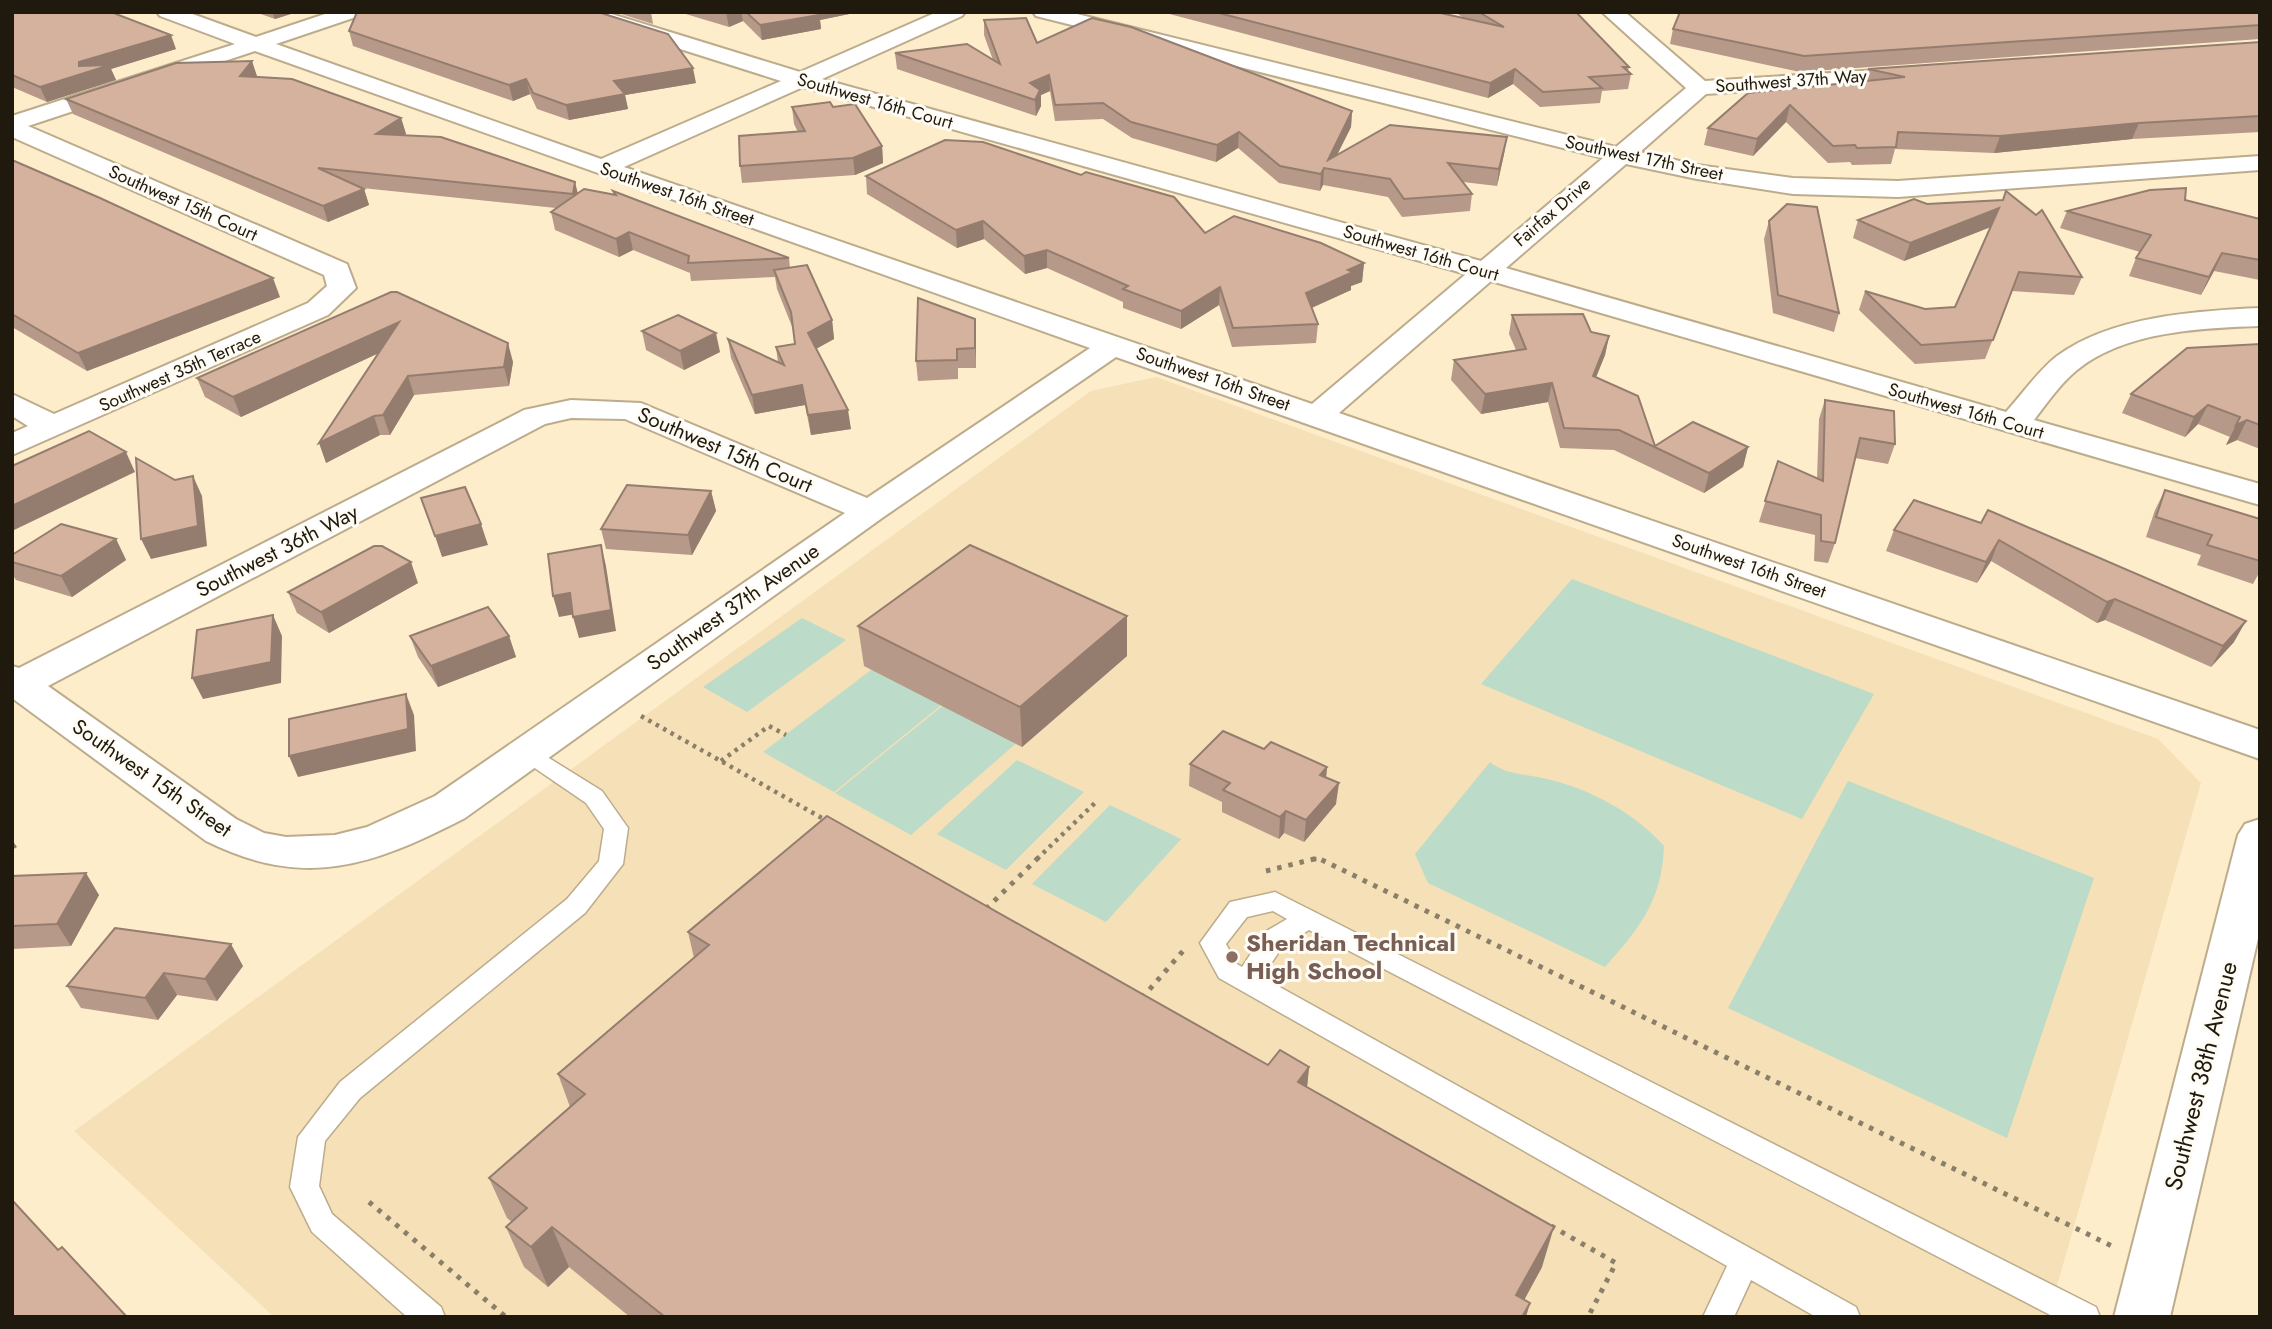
<svg xmlns="http://www.w3.org/2000/svg" width="2272" height="1329" viewBox="0 0 2272 1329" font-family="Jost,sans-serif">
<rect width="100%" height="100%" fill="#feedcb"/>
<polygon fill="#f5e0b7" points="1156,377 2158,739 2201,783 2048,1317 274,1317 74,1131 1091,391"/>
<g fill="#bcdbc8">
<polygon points="1572,579 1874,694 1802,819 1481,684"/>
<polygon points="802,618 846,640 747,712 703,687"/>
<polygon points="875,667 945,702 834,792 763,752"/>
<polygon points="946,703 1020,740 911,835 835,793"/>
<polygon points="1017,760 1084,792 1006,870 937,834"/>
<path d="M1490,762C1505,775 1528,774 1547,779C1590,789 1635,813 1664,846C1662,900 1640,928 1605,967L1428,883L1415,854Z"/>
<polygon points="1848,781 2094,878 2007,1138 1728,1008"/>
<polygon points="1110,805 1181,839 1106,922 1032,884"/>
</g>
<g fill="none" stroke-linecap="round" stroke-linejoin="round">
<defs>
<g id="service">
<polygon points="528,745 602,791 628,828 623,864 585,913 360,1098 325,1141 319,1186 332,1214 441,1307 445,1317 407,1317 312,1232 290,1187 298,1137 340,1082 567,899 599,861 604,829 586,803 520,758 517,753 520,748"/>
<path d="M1275,892L2096,1307L2100,1317H2054L1309,930L1283,946L1268,968L1276,985L1856,1307L1860,1317H1816L1751,1280L1734,1317H1703L1727,1266L1219,978L1200,943L1230,902ZM1273,911L1287,919L1265,932L1242,967L1237,964L1226,944L1247,917Z"/>
</g>
<g id="minor">
<path d="M157,12H187L256,37L331,12H362L359,16L276,44L601,159L781,81L576,16L573,12H605L800,72L937,12H965L962,16L822,79L1481,261L1603,158L1036,16L1033,12H1069L1616,147L1686,88L1602,12H1625L1705,81L1926,67L1929,72L1918,79L1706,94L1640,152L1697,165L1793,178L1898,181L2260,156V170L1898,197L1793,194L1697,179L1626,164L1506,268L2006,412C2023,393 2038,371 2057,356C2112,316 2195,311 2260,308V326C2201,328 2125,331 2077,370C2060,384 2047,403 2034,420L2260,484V505L1491,281L1339,413L2260,730V759L1116,357L882,518L465,818C372,866 305,890 206,841L12,698V666L19,668L524,410L571,400L641,403L867,498L1090,348L255,51L28,126L347,264L356,288L328,315L12,455V433L28,426L12,416V394L54,414L308,303L327,286L324,275L12,137V116L235,44L160,16ZM803,87L1466,274L1312,404L624,167ZM571,418L625,419L845,513L435,796L367,827L335,835L286,837L264,833L236,819L48,686L545,424Z"/>
<polygon points="2260,819 2260,930 2170,1317 2114,1317 2238,835 2245,824"/>
</g>
</defs>
<use href="#service" stroke="#bcac8c" stroke-width="3"/>
<use href="#minor" stroke="#bcac8c" stroke-width="4"/>
<g stroke="#8a7f69" stroke-width="4.5" stroke-dasharray="3.5 5" stroke-linecap="butt">
<polyline points="641,716 829,822"/>
<polyline points="721,761 769,726 786,735"/>
<polyline points="1037,859 1098,800"/>
<polyline points="1313,859 1320,859"/>
</g>
<g stroke="#8a7f69" stroke-width="5" stroke-dasharray="4.5 7" stroke-linecap="butt">
<polyline points="1266,871 1318,858 2114,1247"/>
<polyline points="986,909 1039,857"/>
<polyline points="1142,998 1183,951"/>
<polyline points="369,1202 506,1317"/>
<polyline points="1551,1226 1616,1263 1588,1317"/>
</g>
<use href="#service" fill="#fff" fill-rule="evenodd"/>
<use href="#minor" fill="#fff" fill-rule="evenodd"/>
</g>
<g fill="#b69988">
<polygon points="12,12 176,49 111,69 116,80 47,102 12,87"/>
<polygon points="255,12 297,12 275,19"/>
<polygon points="615,12 651,12 653,24"/>
<polygon points="679,12 859,12 820,20 821,29 762,40 743,21 729,27"/>
<polygon points="1162,12 1436,12 1465,19 1455,12 1576,12 1629,67 1628,71 1631,74 1628,89 1602,91 1600,103 1540,107 1513,84 1488,98"/>
<polygon points="2260,12 2260,39 1800,72 1670,44 1673,29"/>
<polygon points="984,20 1037,43 1352,111 1351,127 1337,155 1507,137 1504,154 1497,186 1463,182 1472,194 1470,211 1402,217 1388,197 1323,185 1320,191 1279,183 1238,148 1216,162 1132,138 1103,119 1055,121 1050,91 1041,95 1041,106 1036,116 897,69 895,53 993,60 984,35"/>
<polygon points="349,31 696,83 625,95 628,109 569,120 537,109 530,94 513,101 353,46"/>
<polygon points="2260,42 2260,132 2132,139 1994,153 1895,149 1891,164 1852,165 1850,162 1828,163 1786,122 1753,156 1704,145 1708,128 1864,81 1868,69"/>
<polygon points="252,61 256,77 401,118 406,134 404,135 578,193 613,194 613,191 789,258 790,268 832,320 834,339 816,349 851,429 811,435 805,405 755,414 731,358 728,339 778,363 776,347 795,344 793,329 777,289 775,277 691,281 690,273 633,250 619,257 555,230 551,212 556,208 362,188 364,189 369,205 328,222 73,114 66,99"/>
<polygon points="792,107 833,107 882,146 883,163 855,175 742,183 740,166 798,132 794,124"/>
<polygon points="12,160 280,297 87,371 12,327"/>
<polygon points="866,176 1205,233 1364,263 1362,282 1351,286 1351,290 1312,308 1318,324 1316,343 1232,347 1219,305 1181,329 1123,308 1123,302 1047,268 1025,274 984,239 957,248 867,194"/>
<polygon points="2003,200 2082,277 2074,295 2012,291 1985,359 1915,364 1859,310 1865,291 1925,309 1955,307 1991,227 1904,261 1853,238 1858,220 1927,204"/>
<polygon points="2185,200 2260,219 2260,280 2214,271 2201,295 2129,276 2136,258 2140,252 2060,228 2067,211"/>
<polygon points="1769,221 1839,313 1834,332 1773,313 1764,239"/>
<polygon points="391,292 513,362 509,386 414,395 390,435 380,435 326,463 378,353 241,417 205,397 197,378"/>
<polygon points="1512,315 1609,336 1605,355 1596,377 1655,446 1748,447 1743,467 1704,493 1614,450 1560,448 1548,402 1481,414 1451,380 1454,360 1516,350 1509,334"/>
<polygon points="975,319 976,368 958,368 958,379 918,381 916,361"/>
<polygon points="642,331 720,352 684,370 646,350"/>
<polygon points="2260,344 2260,449 2237,440 2226,445 2230,437 2198,424 2185,437 2122,413 2131,394"/>
<polygon points="1825,400 1895,444 1888,464 1855,458 1835,543 1828,563 1814,561 1815,535 1759,522 1778,461 1817,479 1819,419"/>
<polygon points="2165,490 2260,519 2260,571 2253,584 2197,565 2201,555 2146,537 2155,510"/>
<polygon points="711,491 716,511 692,555 606,549 601,529"/>
<polygon points="1914,500 2234,642 2211,667 2105,620 2097,623 1991,561 1977,583 1886,551 1894,530"/>
<polygon points="116,539 126,560 72,597 16,580 12,574 12,555"/>
<polygon points="418,583 329,633 297,613 288,592"/>
<polygon points="1127,616 1127,656 1022,747 864,666 858,626"/>
<polygon points="410,636 509,636 516,657 438,687 418,657"/>
<polygon points="1264,749 1327,767 1326,777 1336,804 1304,842 1284,833 1279,839 1222,812 1222,802 1189,786 1190,764"/>
<polygon points="12,876 99,895 71,946 12,949"/>
<polygon points="115,928 243,966 217,1001 177,995 158,1020 81,1008 67,986"/>
<polygon points="688,932 1268,1065 1309,1067 1307,1087 1542,1267 1524,1300 1526,1317 630,1317 569,1267 548,1287 524,1267 506,1227 512,1222 507,1218 489,1178 570,1107 558,1074 694,958"/>
</g>
<g fill="#947d6f">
<polygon points="272,12 297,12 275,19"/>
<polygon points="726,12 741,12 743,21 729,27"/>
<polygon points="811,12 859,12 820,20 821,29 762,40 760,25"/>
<polygon points="171,35 176,49 111,69 116,80 47,102 40,87 79,62"/>
<polygon points="252,61 257,76 245,90 240,76"/>
<polygon points="693,68 696,83 625,95 628,109 569,120 566,105 614,81"/>
<polygon points="1515,69 1513,84 1488,98 1490,83"/>
<polygon points="1049,75 1050,91 1041,95 1041,106 1036,116 1035,100 1030,83"/>
<polygon points="526,79 530,94 513,101 509,85"/>
<polygon points="1790,105 1786,122 1753,156 1757,139"/>
<polygon points="1352,111 1351,127 1330,169 1328,160"/>
<polygon points="401,118 406,134 381,149 376,134"/>
<polygon points="2139,123 2132,139 1994,153 2000,136"/>
<polygon points="1239,132 1238,148 1216,162 1217,145"/>
<polygon points="1507,137 1504,154 1497,186 1499,169"/>
<polygon points="882,146 883,163 855,175 853,158"/>
<polygon points="1324,168 1323,185 1320,191 1321,174"/>
<polygon points="575,182 579,198 576,210 573,194"/>
<polygon points="364,189 369,205 328,222 323,206"/>
<polygon points="1999,208 1993,226 1904,261 1910,243"/>
<polygon points="983,221 984,239 957,248 956,230"/>
<polygon points="629,232 633,250 619,257 616,239"/>
<polygon points="1047,250 1047,268 1025,274 1024,256"/>
<polygon points="2222,253 2214,271 2201,295 2209,277"/>
<polygon points="1364,263 1362,282 1351,286 1351,290 1304,311 1306,293 1348,270"/>
<polygon points="273,278 280,297 87,371 78,353"/>
<polygon points="1220,287 1219,305 1181,329 1181,311"/>
<polygon points="975,319 976,338 976,368 975,348"/>
<polygon points="832,320 834,339 810,352 808,333"/>
<polygon points="399,322 405,341 241,417 233,397"/>
<polygon points="716,333 720,352 684,370 680,351"/>
<polygon points="1609,336 1605,355 1589,395 1593,376"/>
<polygon points="508,343 513,362 509,386 504,367"/>
<polygon points="408,376 414,395 390,435 383,415"/>
<polygon points="1552,383 1548,402 1481,414 1485,394"/>
<polygon points="802,385 805,405 755,414 752,395"/>
<polygon points="2208,405 2198,424 2185,437 2194,417"/>
<polygon points="848,410 851,429 811,435 808,415"/>
<polygon points="374,416 380,435 326,463 319,443"/>
<polygon points="2247,420 2237,440 2226,445 2236,425"/>
<polygon points="1748,447 1743,467 1704,493 1709,473"/>
<polygon points="126,452 135,472 12,531 12,506"/>
<polygon points="193,476 202,496 207,546 151,559 141,539"/>
<polygon points="711,491 716,511 692,555 688,535"/>
<polygon points="481,524 488,545 442,557 435,536"/>
<polygon points="116,539 126,560 72,597 61,576"/>
<polygon points="1999,540 1991,561 1977,583 1986,562"/>
<polygon points="601,545 606,566 616,631 579,638 573,617"/>
<polygon points="411,562 418,583 329,633 321,612"/>
<polygon points="570,593 576,614 559,617 553,596"/>
<polygon points="2115,599 2105,620 2097,623 2107,602"/>
<polygon points="273,615 282,636 281,683 203,699 192,678"/>
<polygon points="1127,616 1127,656 1022,747 1020,707"/>
<polygon points="2246,621 2234,642 2211,667 2223,646"/>
<polygon points="509,636 516,657 438,687 431,666"/>
<polygon points="406,694 414,715 416,751 298,777 289,756"/>
<polygon points="1327,767 1325,789 1320,775"/>
<polygon points="1339,783 1336,804 1304,842 1306,820"/>
<polygon points="1286,811 1284,833 1279,839 1280,817"/>
<polygon points="12,840 17,847 12,850"/>
<polygon points="86,873 99,895 71,946 57,924"/>
<polygon points="231,944 243,966 217,1001 205,979"/>
<polygon points="164,973 177,995 158,1020 145,998"/>
<polygon points="1309,1067 1305,1108 1298,1082"/>
<polygon points="552,1227 569,1267 548,1287 531,1247"/>
<polygon points="1554,1227 1542,1267 1515,1317 1516,1295"/>
<polygon points="1530,1303 1526,1317 1522,1317"/>
</g>
<g fill="#d4b29e" stroke="#947d6f" stroke-width="2">
<polygon points="12,12 111,12 171,35 79,62 79,66 110,65 40,87 12,75"/>
<polygon points="357,12 598,12 668,34 693,68 614,81 625,94 566,105 533,93 526,79 509,85 349,31"/>
<polygon points="746,12 816,12 819,15 760,25"/>
<polygon points="1215,12 1436,12 1504,27 1479,12 1576,12 1629,67 1623,67 1631,74 1589,77 1602,88 1543,92 1515,69 1490,83"/>
<polygon points="1680,12 2260,12 2260,25 1804,56 1673,29"/>
<polygon points="1026,18 1037,43 1092,18 1131,27 1352,111 1328,160 1390,125 1507,137 1499,169 1448,163 1472,194 1404,199 1390,179 1324,168 1321,174 1280,166 1239,132 1217,145 1131,122 1103,103 1055,105 1049,75 1030,83 1040,90 1035,100 895,53 967,44 1000,64 984,20"/>
<polygon points="2260,42 2260,116 2139,123 2000,136 1898,132 1896,147 1857,148 1855,145 1833,146 1790,105 1757,139 1708,128 1748,93 1905,77 1868,69"/>
<polygon points="252,61 240,76 292,79 401,118 376,134 441,137 575,182 573,194 318,168 364,189 323,206 66,99 176,63"/>
<polygon points="830,102 833,107 855,104 882,146 853,158 740,166 739,136 805,131 792,107"/>
<polygon points="945,140 983,142 1081,175 1086,172 1174,197 1205,233 1234,216 1321,243 1364,263 1348,270 1353,272 1306,293 1318,324 1233,328 1220,287 1181,311 1123,289 1128,286 1047,250 1024,256 983,221 956,230 866,176"/>
<polygon points="12,160 100,198 273,278 78,353 12,314"/>
<polygon points="2186,188 2185,200 2260,219 2260,260 2222,253 2209,277 2136,258 2151,235 2067,211 2150,190"/>
<polygon points="584,189 616,195 613,191 789,258 688,263 689,256 629,232 616,239 551,212"/>
<polygon points="2006,191 2036,215 2042,210 2082,277 2019,272 1993,340 1921,345 1865,291 1925,309 1955,307 1999,208 1910,243 1858,220 1914,199 1927,204 2003,200"/>
<polygon points="1787,204 1817,207 1839,313 1778,295 1769,221"/>
<polygon points="807,265 832,320 808,333 848,410 808,415 802,385 752,395 728,339 784,365 776,347 795,344 791,312 774,270"/>
<polygon points="391,292 397,292 508,343 504,367 408,376 383,415 374,416 319,443 399,322 233,397 197,378"/>
<polygon points="918,298 975,319 975,348 957,349 957,360 916,361"/>
<polygon points="1583,314 1591,332 1609,336 1593,376 1638,396 1655,446 1693,422 1748,447 1709,473 1619,430 1564,428 1552,383 1485,394 1454,360 1526,349 1512,315"/>
<polygon points="678,315 716,333 680,351 642,331"/>
<polygon points="2260,344 2260,425 2247,420 2236,425 2240,417 2208,405 2194,417 2131,394 2187,348"/>
<polygon points="1825,400 1894,411 1895,444 1860,438 1835,543 1821,541 1821,515 1765,501 1778,461 1823,481"/>
<polygon points="89,431 126,452 12,506 12,466"/>
<polygon points="136,458 175,480 193,476 198,526 141,539"/>
<polygon points="627,485 711,491 688,535 601,529"/>
<polygon points="465,487 481,524 435,536 421,498"/>
<polygon points="2165,490 2260,519 2260,561 2207,545 2212,535 2156,517"/>
<polygon points="1914,500 1981,523 1988,510 2246,621 2223,646 2115,599 2107,602 1999,540 1986,562 1894,530"/>
<polygon points="61,524 116,539 61,576 12,562 12,555"/>
<polygon points="601,545 611,610 573,617 570,593 553,596 548,554"/>
<polygon points="970,545 1127,616 1020,707 858,626"/>
<polygon points="374,546 382,546 411,562 321,612 288,592"/>
<polygon points="488,607 509,636 431,666 410,636"/>
<polygon points="273,615 271,662 192,678 197,630"/>
<polygon points="406,694 408,729 289,756 289,719"/>
<polygon points="1223,731 1264,749 1271,742 1327,767 1320,775 1339,783 1306,820 1286,811 1280,817 1223,790 1230,783 1190,764"/>
<polygon points="827,816 1268,1065 1280,1050 1309,1067 1298,1082 1554,1227 1516,1295 1530,1303 1522,1317 665,1317 552,1227 531,1247 506,1227 527,1208 489,1178 585,1094 558,1074 709,945 688,932"/>
<polygon points="86,873 57,924 12,926 12,876"/>
<polygon points="115,928 231,944 205,979 164,973 145,998 67,986"/>
<polygon points="12,1200 58,1250 62,1247 127,1317 12,1317"/>
</g>
<circle fill="#8d6e63" stroke="#fffcf5" stroke-width="2.5" cx="1232" cy="957" r="7"/>
<g text-anchor="middle" stroke-width="6" stroke-linejoin="round" paint-order="stroke">
<g font-size="18" fill="#201a0e" stroke="#fffcf5">
<text transform="translate(1791 81) rotate(-4)" y="6">Southwest 37th Way</text>
<text transform="translate(875 101) rotate(16)" y="6">Southwest 16th Court</text>
<text transform="translate(1644 158) rotate(12)" y="6">Southwest 17th Street</text>
<text transform="translate(677 194) rotate(19)" y="6">Southwest 16th Street</text>
<text transform="translate(183 203) rotate(24)" y="6">Southwest 15th Court</text>
<text transform="translate(1552 212) rotate(-41)" y="6">Fairfax Drive</text>
<text transform="translate(1421 253) rotate(16)" y="6">Southwest 16th Court</text>
<text transform="translate(180 371) rotate(-24)" y="6">Southwest 35th Terrace</text>
<text transform="translate(1213 379) rotate(19)" y="6">Southwest 16th Street</text>
<text transform="translate(1966 411) rotate(16)" y="6">Southwest 16th Court</text>
<text transform="translate(1749 566) rotate(19)" y="6">Southwest 16th Street</text>
</g>
<g font-size="21" fill="#201a0e" stroke="#fffcf5">
<text transform="translate(725 450) rotate(23)" y="7">Southwest 15th Court</text>
<text transform="translate(277 551) rotate(-27)" y="7">Southwest 36th Way</text>
<text transform="translate(733 607) rotate(-35)" y="7">Southwest 37th Avenue</text>
<text transform="translate(152 778) rotate(35)" y="7">Southwest 15th Street</text>
</g>
<g font-size="24" font-weight="bold" fill="#785e54" stroke="#fffcf5" text-anchor="start">
<text x="1246" y="951">Sheridan Technical<tspan x="1246" dy="28">High School</tspan></text>
</g>
<g font-size="24" fill="#201a0e" stroke="#fffcf5">
<text transform="translate(2201 1076) rotate(-76)" y="8">Southwest 38th Avenue</text>
</g>
</g>
<rect width="2272" height="1329" fill="none" stroke="#201a0e" stroke-width="28"/>
</svg>
